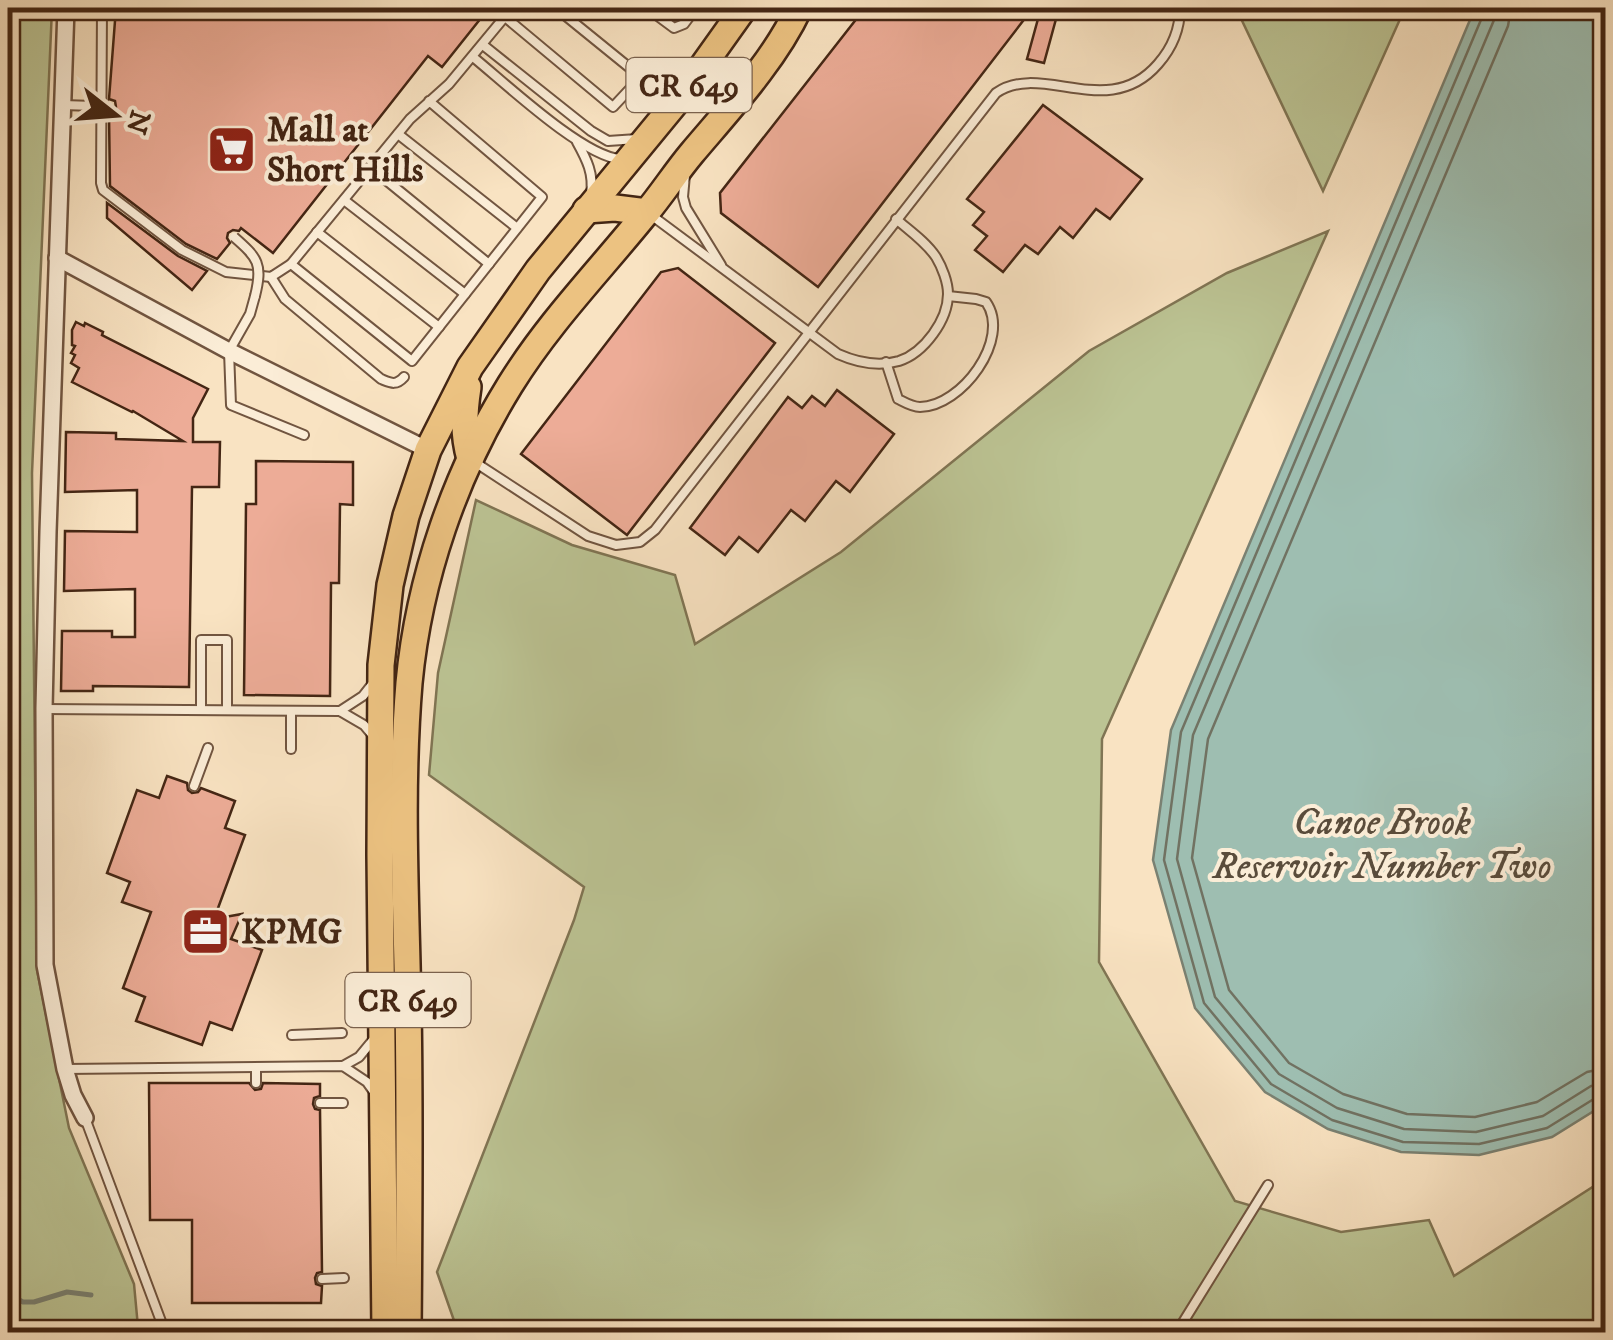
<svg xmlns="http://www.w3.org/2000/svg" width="1613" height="1340" viewBox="0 0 1613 1340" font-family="'IM FELL DW Pica',serif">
<rect width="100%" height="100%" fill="#f9e3c2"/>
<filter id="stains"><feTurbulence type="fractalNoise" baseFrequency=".002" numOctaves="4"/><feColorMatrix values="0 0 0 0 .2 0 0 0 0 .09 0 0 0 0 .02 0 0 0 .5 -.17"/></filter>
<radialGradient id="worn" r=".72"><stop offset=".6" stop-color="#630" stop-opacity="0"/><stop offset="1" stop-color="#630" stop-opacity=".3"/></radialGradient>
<g fill="#bcc494" stroke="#807554" stroke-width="2.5">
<polygon points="8,8 52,8 32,473 37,970 69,1128 134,1284 138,1327 145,1332 8,1332"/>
<polygon points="1236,8 1405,8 1323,191"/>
<polygon points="1328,231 1102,739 1099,962 1235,1201 1341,1232 1429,1220 1454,1276 1605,1179 1605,1332 458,1332 437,1272 574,920 584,887 429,775 438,673 476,500 572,545 675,575 695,644 841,552 1089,351 1227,273"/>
</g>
<polygon fill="#9ebeb1" stroke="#7a8172" stroke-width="2.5" points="1475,8 1606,8 1605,1104 1552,1137 1479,1155 1401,1152 1328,1129 1265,1092 1195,1008 1153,860 1171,730"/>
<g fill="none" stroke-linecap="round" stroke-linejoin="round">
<g stroke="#717262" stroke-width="2.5">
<polyline points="1483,8 1483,15 1181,732 1164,860 1204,1003 1271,1084 1332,1120 1403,1142 1479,1144 1547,1128 1597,1097 1606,1096"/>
<polyline points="1496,8 1494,20 1193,735 1177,859 1215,997 1279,1074 1337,1108 1404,1129 1476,1132 1543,1116 1591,1086 1606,1084"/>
<polyline points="1511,8 1508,26 1208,739 1192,858 1229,990 1289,1063 1343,1094 1407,1114 1475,1117 1537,1102 1587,1072 1606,1068"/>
</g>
<polyline stroke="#7a8172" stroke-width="5" points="8,1294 23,1302 34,1302 67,1292 91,1295"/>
</g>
<g fill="#edac97" stroke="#442614" stroke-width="2.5">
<polygon points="116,8 489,8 442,67 428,56 273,253 241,228 239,231 233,230 228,233 227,238 230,243 217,259 186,244 110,186 109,114 114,112 116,107 115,101 109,99"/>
<polygon points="865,8 1033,8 818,287 721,213 720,193"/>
<polygon points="1041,8 1059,8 1044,63 1027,59"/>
<polygon points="1043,105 1142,179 1110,219 1096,209 1073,238 1060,227 1038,254 1025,245 1003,272 975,250 987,236 973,225 984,212 967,199"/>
<polygon points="107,203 178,256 207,271 192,290 107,218"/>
<polygon points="678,268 775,343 627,535 521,454 661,272"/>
<polygon points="76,322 84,326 85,323 103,332 102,335 208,389 193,418 193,442 220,442 219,487 192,487 189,687 93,686 93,691 61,691 62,631 112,631 112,637 135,637 135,589 64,591 65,531 137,532 137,490 65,492 66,432 116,433 116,439 183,441 133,411 132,412 72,382 79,368 71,363 75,355 71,353 75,346 72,345 72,330"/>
<polygon points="837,390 894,434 850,492 836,481 805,521 791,510 758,552 739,537 725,555 690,528 788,397 802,408 812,396 825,406"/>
<polygon points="256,461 353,462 353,505 340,504 339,583 331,583 330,696 244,695 246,504 256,504"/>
<polygon points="167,776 187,783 188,790 192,793 198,792 201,788 235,801 225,828 245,835 214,919 242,914 231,939 262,950 232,1030 210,1022 202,1045 136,1021 145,997 123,988 151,912 122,902 130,882 107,873 137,790 159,798"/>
<polygon points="149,1083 249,1083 255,1090 261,1089 263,1083 320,1084 320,1096 314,1098 313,1104 315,1109 320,1110 322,1272 317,1273 315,1278 316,1284 322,1286 321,1303 192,1303 192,1220 150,1220"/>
</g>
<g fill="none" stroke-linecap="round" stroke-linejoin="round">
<defs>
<g id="service">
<polyline points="102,8 101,183 103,190 182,250 226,272 271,277 291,264"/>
<polyline points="647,8 674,28 684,24 696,8"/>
<polyline points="505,17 613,107 641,77 556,8"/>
<polyline points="483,45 591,131 608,141 637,139"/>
<path d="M473,57C504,82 582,156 620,159"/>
<polyline points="429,101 542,197 412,361 291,264 410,119 449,84 512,8"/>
<polyline points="63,105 94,106"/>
<polyline points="398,134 517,228"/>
<path d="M577,142C587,160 594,174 591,194"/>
<polyline points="370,167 489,264"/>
<polyline points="685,175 683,197 686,208 721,265"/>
<polyline points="344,200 465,294"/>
<path d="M651,215L838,354C856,362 878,367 899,361C924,353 948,320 948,294C948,282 942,267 936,257C926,242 910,231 896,219"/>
<polyline points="317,232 439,327"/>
<path d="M271,277L285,299L381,379C391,383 396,386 404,377"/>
<polyline points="255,296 250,314 229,351 231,405 304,435"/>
<path d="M886,362L898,399C904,402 912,407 920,407C961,407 1012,339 986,302L976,299L948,296"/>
<path d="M473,461L588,536L616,545L640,542L655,530L996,93C1042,61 1108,122 1158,64C1172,48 1180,30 1180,8"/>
<polyline points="44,709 340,711 364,725 374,737"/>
<polyline points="201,710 201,640 227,640 227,710"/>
<polyline points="340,711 363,696 374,682"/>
<polyline points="291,749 291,711"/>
<polyline points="194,786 208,748"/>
<polyline points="292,1035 342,1033"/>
<polyline points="343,1066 359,1057 373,1040"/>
<polyline points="256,1067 256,1083"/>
<polyline points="65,1069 343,1066 367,1082 374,1092"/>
<polyline points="320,1103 343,1103"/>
<polyline points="85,1118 165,1332"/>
<polyline points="322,1279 344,1278"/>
<polyline points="1177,1332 1268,1185"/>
</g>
<g id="minor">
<polyline points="66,8 48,532 44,709 45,965 65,1069 73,1095 85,1118"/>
<polyline points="57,258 229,351 428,450"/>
</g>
<g id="primary">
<polyline points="586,210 615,208 647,212"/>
<path d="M468,387C464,413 463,434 470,459"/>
<polyline points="385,1332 380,855 381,665 390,585 406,516 428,450 470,367 538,270 682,95 744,8"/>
<path d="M408,1332C409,1224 410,1116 408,1008C406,900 400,790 409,683C419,578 455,474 510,385C549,322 600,270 646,213C662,194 676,172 692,153C730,108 774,61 799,8"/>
</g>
</defs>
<use href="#service" stroke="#715540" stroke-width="12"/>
<use href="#minor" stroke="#715540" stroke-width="20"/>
<use href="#primary" stroke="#442614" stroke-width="30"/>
<use href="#service" stroke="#fbedd7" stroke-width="8"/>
<use href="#minor" stroke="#fbedd7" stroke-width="15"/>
<use href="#primary" stroke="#ecc281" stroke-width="25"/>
<defs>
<g id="service-bridge">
<polyline points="94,106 109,106"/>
<path d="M234,237C258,258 263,264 255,296"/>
</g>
</defs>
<use href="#service-bridge" stroke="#715540" stroke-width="12" stroke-linecap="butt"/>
<use href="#service-bridge" stroke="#fbedd7" stroke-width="8"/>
</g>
<defs>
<symbol id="supermarket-square" viewBox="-11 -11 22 22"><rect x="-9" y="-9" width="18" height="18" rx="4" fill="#8f2418" stroke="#fbedd7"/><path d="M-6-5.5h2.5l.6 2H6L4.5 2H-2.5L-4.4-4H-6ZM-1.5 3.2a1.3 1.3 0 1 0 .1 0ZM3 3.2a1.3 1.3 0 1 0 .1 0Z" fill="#fff"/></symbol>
<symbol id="office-square" viewBox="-11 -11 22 22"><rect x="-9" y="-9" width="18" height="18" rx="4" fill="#8f2418" stroke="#fbedd7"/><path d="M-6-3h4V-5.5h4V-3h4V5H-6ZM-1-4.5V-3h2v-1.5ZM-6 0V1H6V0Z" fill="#fff"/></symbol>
</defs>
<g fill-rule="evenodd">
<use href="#supermarket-square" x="204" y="122" width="55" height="55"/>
<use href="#office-square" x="178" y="904" width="55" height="55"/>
</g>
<g text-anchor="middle" stroke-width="8" stroke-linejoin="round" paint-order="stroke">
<g fill="#fbedd7" stroke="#7b624e" stroke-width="2.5">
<rect x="626.5" y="58" width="125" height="54" rx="8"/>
<rect x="345.5" y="973" width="125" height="54" rx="8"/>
</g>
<g font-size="32" font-weight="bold" fill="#442614">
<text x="689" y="96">CR 649</text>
<text x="408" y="1011">CR 649</text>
</g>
<g font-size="35" font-weight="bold" fill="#442614" stroke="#fbedd7" text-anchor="start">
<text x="267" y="141">Mall at<tspan x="267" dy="40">Short Hills</tspan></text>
<text x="241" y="943">KPMG</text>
</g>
<g font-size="38" font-style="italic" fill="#5a4c3b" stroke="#fbedd7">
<text x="1382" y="834">Canoe Brook<tspan x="1382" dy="44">Reservoir Number Two</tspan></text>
</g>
</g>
<rect width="1613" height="1340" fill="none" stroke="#f9e3c2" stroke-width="40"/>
<rect x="10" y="10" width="1593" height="1320" fill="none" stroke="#442614" stroke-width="5"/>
<rect x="20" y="20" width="1573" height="1300" fill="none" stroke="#442614" stroke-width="2.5"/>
<g transform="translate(115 115) rotate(107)" stroke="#fbedd7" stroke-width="8" paint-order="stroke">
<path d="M0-8L18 38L0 25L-18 38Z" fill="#442614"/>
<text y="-15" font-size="28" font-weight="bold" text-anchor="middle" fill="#442614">N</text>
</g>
<rect width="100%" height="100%" filter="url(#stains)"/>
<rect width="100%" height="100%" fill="url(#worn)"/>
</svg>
